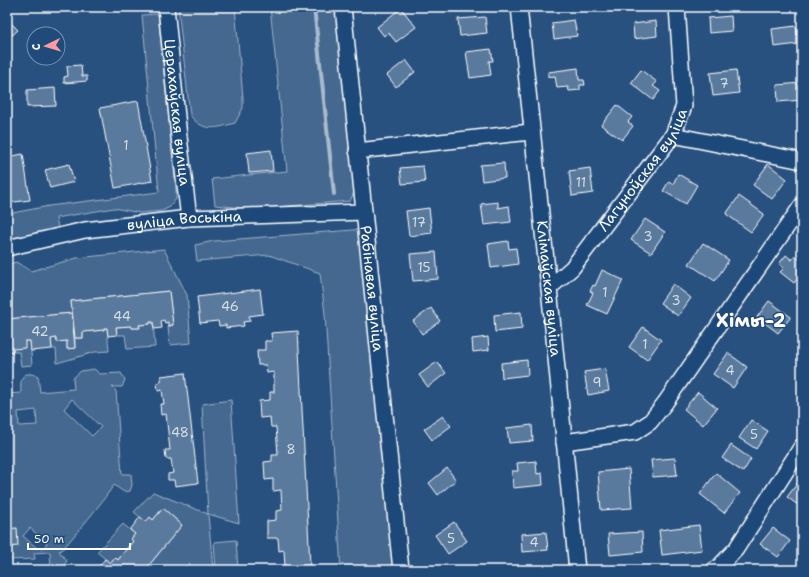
<svg xmlns="http://www.w3.org/2000/svg" width="809" height="577" viewBox="0 0 809 577" font-family="'Shantell Sans',sans-serif">
<rect width="100%" height="100%" fill="#28517f"/>
<filter id="ink" filterUnits="userSpaceOnUse"><feTurbulence type="fractalNoise" baseFrequency=".025" numOctaves="2"/><feDisplacementMap in="SourceGraphic" scale="8" xChannelSelector="R" yChannelSelector="G"/><feConvolveMatrix kernelMatrix="1 2 1 2 8 2 1 2 1" color-interpolation-filters="sRGB"/></filter>
<g filter="url(#ink)">
<g fill="#446890" stroke="#a2b4c8" fill-rule="evenodd">
<path d="M178,7H235L243,98V108L235,123C217,128 203,133 190,115Z"/>
<polygon points="270,7 336,7 355,190 350,201 251,209 215,205 212,179 287,171"/>
<polygon points="158,14 176,190 176,199 170,207 162,211 140,213 114,208 56,218 60,236 7,248 7,214 49,206 159,192 142,15"/>
<polygon points="365,229 401,570 341,570 325,314 320,273 269,255 197,261 195,245 214,241"/>
<polygon points="164,249 187,295 191,343 170,345 168,327 173,325 169,291 71,301 72,313 7,319 7,265 16,262 31,271 77,258"/>
<polygon points="150,322 153,322 155,347 127,349 125,335 117,335 116,327 131,326 131,328 139,328 139,325 150,324"/>
<polygon points="104,328 107,328 109,351 95,352 57,363 56,349 52,349 51,339 56,338 57,342 67,341 67,349 75,348 75,338 83,338 83,332 104,330"/>
<polygon points="25,341 30,341 32,365 21,366 19,352 13,352 13,349"/>
<path d="M94,369L100,374L121,373L125,380L122,387H112L116,391L122,474H131L132,485L130,491L124,492L114,485C98,508 80,529 62,550L59,551L67,561L62,567L57,568L51,566L50,552L34,553L35,559L7,560V394L21,393C20,380 21,369 38,376L40,392L74,389L73,378L81,371ZM72,399L101,427L92,436L64,409ZM36,410L37,425L19,426L18,412ZM30,528L47,543L42,550L39,547L38,549L23,536Z"/>
<polygon points="231,400 239,523 208,514 213,570 161,570 163,566 160,570 145,570 182,525 163,508 153,520 150,518 146,522 134,512 153,492 208,514 202,404"/>
<polygon points="123,524 135,534 131,539 133,541 118,560 115,557 110,563 97,552"/>
<polygon points="236,540 238,570 216,570 214,542"/>
</g>
<g fill="none" stroke-linecap="round" stroke-linejoin="round">
<polyline stroke="#aabbcd" stroke-width="4" points="314,7 334,194"/>
</g>
<g fill="#5a7a9d" stroke="#fff">
<polygon points="401,8 416,27 396,42 388,32 384,36 377,27"/>
<polygon points="731,16 732,31 709,33 708,18"/>
<polygon points="485,17 487,33 460,36 458,19"/>
<polygon points="7,19 18,30 7,40"/>
<polygon points="574,20 577,36 554,39 552,23"/>
<polygon points="656,21 657,36 634,39 633,24"/>
<polygon points="796,26 798,44 774,47 772,29"/>
<polygon points="491,49 493,61 489,61 491,75 470,78 466,52"/>
<polygon points="406,60 415,72 396,87 387,75"/>
<polygon points="81,65 82,76 87,76 87,81 64,83 64,77 68,76 67,66"/>
<polygon points="578,68 579,80 584,80 585,85 580,85 580,90 569,91 568,87 557,88 555,76 548,77 548,72"/>
<polygon points="641,70 657,82 653,86 660,91 653,100 631,83"/>
<polygon points="736,70 739,93 713,96 710,73"/>
<polygon points="801,83 802,100 778,102 777,85"/>
<polygon points="55,88 56,106 27,107 27,90"/>
<polygon points="138,101 152,181 115,188 100,108"/>
<polygon points="617,105 632,117 628,122 633,126 622,140 601,125"/>
<polygon points="271,150 273,171 249,173 247,153"/>
<polygon points="23,154 30,200 7,203 7,157"/>
<polygon points="504,163 505,178 482,181 480,165"/>
<polygon points="69,164 74,182 50,188 45,170"/>
<polygon points="768,164 787,179 772,199 753,185"/>
<polygon points="423,166 425,182 402,184 400,168"/>
<polygon points="590,168 593,193 572,196 569,171"/>
<polygon points="678,174 697,185 686,204 663,191 669,181 673,184"/>
<polygon points="739,196 764,214 751,232 726,214"/>
<polygon points="498,202 498,208 509,206 511,222 484,225 481,204"/>
<polygon points="429,208 432,233 409,236 406,211"/>
<polygon points="645,219 665,232 651,253 631,240"/>
<polygon points="508,241 509,249 516,248 518,264 491,268 488,244"/>
<polygon points="703,243 729,260 715,281 689,264"/>
<polygon points="436,252 438,279 413,281 410,254"/>
<polygon points="786,255 792,260 795,256 802,261 802,269 800,272 802,274 802,276 800,278 799,277 794,283 780,272 784,268 779,264"/>
<polygon points="602,270 623,280 607,314 587,305 593,293 590,291 593,285 595,286"/>
<polygon points="673,284 691,298 678,316 660,303"/>
<polygon points="260,289 263,314 249,316 250,321 243,322 244,326 226,328 226,325 219,326 218,321 200,323 197,297"/>
<polygon points="169,291 173,325 168,326 168,322 165,323 164,320 161,321 162,328 154,329 153,322 150,322 150,324 139,325 140,328 131,328 131,326 116,327 117,335 108,336 107,328 104,328 104,330 83,332 83,338 75,338 71,301"/>
<polygon points="769,301 791,317 778,333 757,317"/>
<polygon points="431,308 440,321 422,334 413,321"/>
<polygon points="521,312 522,329 495,332 494,315"/>
<polygon points="72,313 75,348 67,349 67,341 57,342 56,338 51,339 52,349 31,351 30,341 25,341 25,348 13,349 13,352 7,353 7,319"/>
<polygon points="643,327 661,340 647,360 629,347"/>
<polygon points="298,331 310,565 285,567 284,550 279,551 278,538 267,538 267,521 276,520 276,511 282,510 281,490 273,491 273,479 265,480 264,462 272,461 272,455 278,455 276,427 271,427 270,417 260,418 259,401 270,400 270,392 274,392 274,372 267,373 266,365 258,365 257,350 265,350 265,341 272,341 271,333"/>
<polygon points="488,337 489,350 473,352 472,339"/>
<polygon points="728,353 747,367 733,388 713,374"/>
<polygon points="527,360 528,375 502,378 501,363"/>
<polygon points="437,362 446,373 428,387 419,375"/>
<polygon points="605,369 609,391 588,395 584,372"/>
<polygon points="185,373 198,483 175,486 174,480 168,480 168,474 173,473 171,459 166,459 165,450 170,450 166,414 161,415 160,404 164,404 162,390 158,391 157,383 161,382 161,376"/>
<polygon points="698,392 717,408 703,425 684,409"/>
<polygon points="443,416 451,426 432,440 424,429"/>
<polygon points="751,420 768,431 756,449 739,438"/>
<polygon points="532,425 533,441 509,443 507,428"/>
<polygon points="731,445 751,459 743,472 722,458"/>
<polygon points="675,458 677,475 653,477 651,460"/>
<polygon points="536,461 537,474 542,473 543,485 513,488 512,471 518,471 517,463"/>
<polygon points="447,468 456,480 438,495 429,483"/>
<polygon points="629,469 632,508 601,510 598,472"/>
<polygon points="716,473 740,493 724,513 700,494"/>
<polygon points="800,480 802,481 802,508 787,497"/>
<polygon points="163,508 182,525 145,570 97,569 105,559 110,563 115,557 118,560 133,541 131,539 135,534 130,530 140,517 146,522 150,517 153,520"/>
<polygon points="454,522 467,541 448,554 435,535"/>
<polygon points="699,525 702,550 662,555 659,530"/>
<polygon points="17,528 18,546 7,547 7,529"/>
<polygon points="773,528 790,541 778,557 760,544"/>
<polygon points="546,532 548,550 522,552 521,534"/>
<polygon points="642,532 643,552 610,555 608,534"/>
</g>
<g fill="none" stroke-linecap="round" stroke-linejoin="round">
<defs>
<g id="minor">
<path id="s1" d="M166,7L179,137L189,218"/>
<path id="s2" d="M343,7L401,570"/>
<path id="s3" d="M519,7L549,288L577,570"/>
<polyline points="673,135 802,161"/>
<polyline points="357,151 531,132"/>
<path id="s4" d="M7,248L85,230L189,218L364,212"/>
<path id="s5" d="M549,288L572,268L673,135L684,106L677,7"/>
<polyline points="564,442 635,432 650,422 665,403 802,205"/>
<polyline points="714,570 718,568 736,549 802,446"/>
</g>
</defs>
<use href="#minor" stroke="#fff" stroke-width="18"/>
<use href="#minor" stroke="#1f4a7a" stroke-width="15"/>
</g>
</g>
<g text-anchor="middle" stroke-width="3" stroke-linejoin="round" paint-order="stroke">
<g font-size="13" fill="#d6dee6">
<text x="724" y="88">7</text>
<text x="126" y="150">1</text>
<text x="581" y="187">11</text>
<text x="419" y="227">17</text>
<text x="648" y="241">3</text>
<text x="424" y="272">15</text>
<text x="605" y="297">1</text>
<text x="676" y="305">3</text>
<text x="230" y="311">46</text>
<text x="122" y="321">44</text>
<text x="40" y="336">42</text>
<text x="645" y="349">1</text>
<text x="730" y="375">4</text>
<text x="597" y="387">9</text>
<text x="180" y="437">48</text>
<text x="754" y="439">5</text>
<text x="291" y="454">8</text>
<text x="451" y="543">5</text>
<text x="534" y="547">4</text>
</g>
<g font-size="15" fill="#fff" stroke="#1f4a7a">
<text dy="5" stroke="none"><textPath href="#s1" startOffset="106">Церахаўская вуліца</textPath></text>
<text dy="5" stroke="none"><textPath href="#s5" startOffset="152">Лагуноўская вуліца</textPath></text>
<text dy="5" stroke="none"><textPath href="#s4" startOffset="180">вуліца Воськіна</textPath></text>
<text dy="5" stroke="none"><textPath href="#s3" startOffset="283">Клімаўская вуліца</textPath></text>
<text dy="5" stroke="none"><textPath href="#s2" startOffset="283">Рабінавая вуліца</textPath></text>
</g>
<g font-size="19" font-weight="bold" fill="#fff" stroke="#1f4a7a">
<text x="751" y="327">Хімы-2</text>
</g>
</g>
<rect width="809" height="577" fill="none" stroke="#1f4a7a" stroke-width="24"/>
<rect x="12" y="12" width="785" height="553" fill="none" stroke="#fff" stroke-width="1.5" filter="url(#ink)"/>
<g transform="translate(46 46) rotate(265)"><circle r="19" fill="#1f4a7a" stroke="#7992af"/>
<path d="M0-3L7 15L0 10L-7 15Z" fill="#ff9aa2"/>
<text y="-6" font-size="11" font-weight="bold" text-anchor="middle" fill="#ffffff">С</text>
</g>
<path d="M28 543v6h102v-6" fill="none" stroke="#ffffff" stroke-width="2"/>
<text x="34" y="543" font-size="12" fill="#ffffff" stroke="#1f4a7a" stroke-width="3" paint-order="stroke">50 m</text>
</svg>
